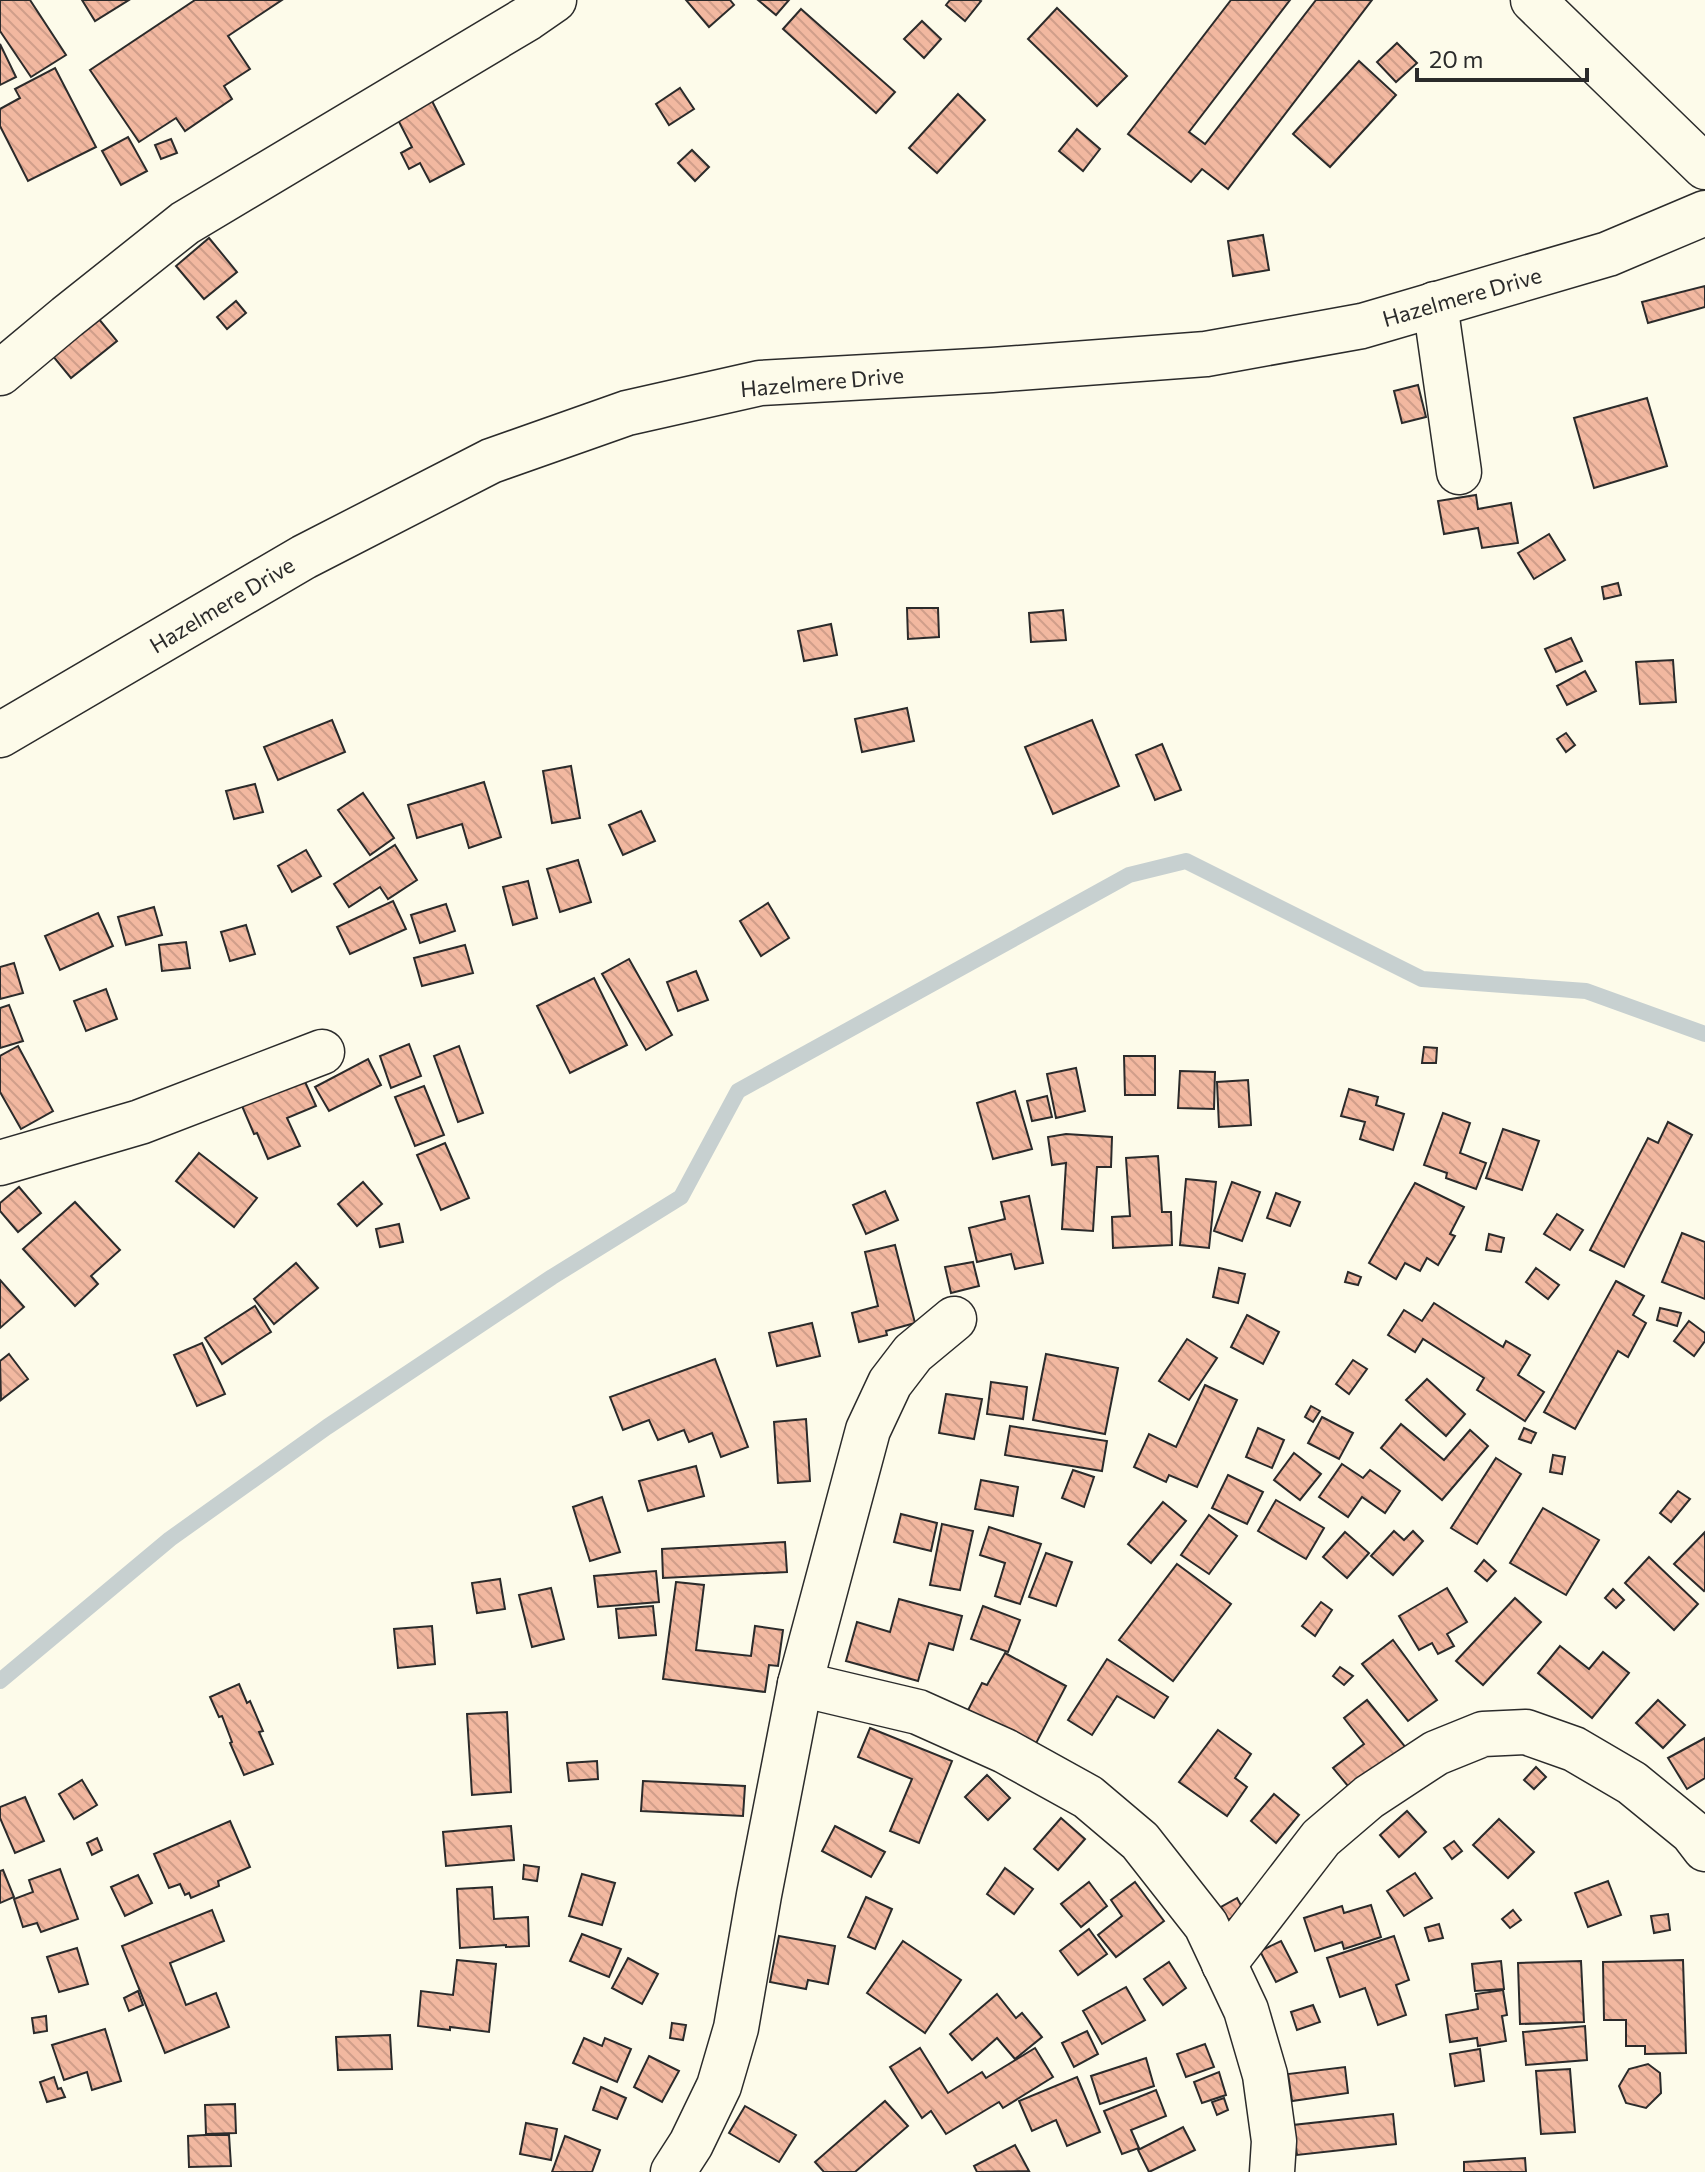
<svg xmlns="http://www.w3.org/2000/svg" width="1705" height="2172" viewBox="0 0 1705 2172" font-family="Commissioner,sans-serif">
<defs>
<pattern id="building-back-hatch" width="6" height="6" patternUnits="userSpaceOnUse" patternTransform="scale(2)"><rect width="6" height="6" fill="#f2b8a0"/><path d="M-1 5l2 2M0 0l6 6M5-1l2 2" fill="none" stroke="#d09e8a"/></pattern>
</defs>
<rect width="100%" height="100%" fill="#fdfbea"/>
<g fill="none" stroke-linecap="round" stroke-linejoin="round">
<polyline stroke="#c7d0d0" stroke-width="16" points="0,1681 170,1539 327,1427 552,1277 681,1197 738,1091 1129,875 1186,861 1422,979 1586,991 1705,1034"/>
</g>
<g fill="url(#building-back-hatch)" stroke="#2b2b2b" stroke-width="2">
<polygon points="0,0 30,0 66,55 31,77 0,31"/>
<polygon points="82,0 129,0 95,21"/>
<polygon points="195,0 282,0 228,36 250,69 224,86 232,99 185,131 176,118 139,142 90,70"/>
<polygon points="686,0 730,0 734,5 709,27"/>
<polygon points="758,0 789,0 776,15"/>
<polygon points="950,0 979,0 981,1 965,21 946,5"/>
<polygon points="1231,0 1290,0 1189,132 1205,144 1316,0 1372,0 1228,189 1202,169 1191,182 1128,134"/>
<polygon points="1057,8 1127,76 1097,106 1028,39"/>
<polygon points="801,9 895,92 876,113 783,29"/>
<polygon points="922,21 941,39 924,58 904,39"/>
<polygon points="1397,43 1417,63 1396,82 1377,62"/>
<polygon points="0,44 16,77 0,85"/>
<polygon points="1359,61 1396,95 1330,167 1293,134"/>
<polygon points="55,68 96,147 28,181 0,126 0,109 20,98 15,89"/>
<polygon points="680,88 694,109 669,125 656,104"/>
<polygon points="958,94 985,120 937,173 909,148"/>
<polygon points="431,99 464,164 430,182 420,163 409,169 401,153 412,147 396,116"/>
<polygon points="1077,129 1100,149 1083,171 1059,151"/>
<polygon points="128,137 147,171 121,185 102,151"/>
<polygon points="171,139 177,153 161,159 155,145"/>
<polygon points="692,150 709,167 695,181 678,163"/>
<polygon points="1263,235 1269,270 1233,276 1228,241"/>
<polygon points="209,238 237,272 204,299 176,266"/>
<polygon points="1705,286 1705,307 1648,323 1642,302"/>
<polygon points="236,301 246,313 227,329 217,317"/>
<polygon points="98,318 117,341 71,378 52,355"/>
<polygon points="1418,385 1426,417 1402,423 1394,391"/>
<polygon points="1647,398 1667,466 1594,488 1574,418"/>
<polygon points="1476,495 1478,509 1511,503 1518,543 1482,548 1478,528 1444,534 1438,501"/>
<polygon points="1549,534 1565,560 1534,579 1518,553"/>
<polygon points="1618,583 1621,595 1604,599 1602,587"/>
<polygon points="907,608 938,608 939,637 908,639"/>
<polygon points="1063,610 1066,640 1031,642 1029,613"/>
<polygon points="831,624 837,655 804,661 798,631"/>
<polygon points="1571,638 1582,661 1556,672 1545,649"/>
<polygon points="1673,660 1676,702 1640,704 1636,662"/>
<polygon points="1585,671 1596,691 1567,705 1557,686"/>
<polygon points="907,708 914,741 862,752 855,719"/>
<polygon points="332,720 345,752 278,780 264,747"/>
<polygon points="1092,720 1119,786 1053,814 1025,747"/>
<polygon points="1566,733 1575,745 1566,752 1557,739"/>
<polygon points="1162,744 1181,790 1155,800 1136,755"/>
<polygon points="571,766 580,818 552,823 543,771"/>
<polygon points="484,782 501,837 469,848 462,824 417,838 408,805"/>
<polygon points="255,784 263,812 234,819 226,791"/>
<polygon points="363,793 394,838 370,855 338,810"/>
<polygon points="641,811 655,841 623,855 609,825"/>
<polygon points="395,845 417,880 388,899 380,887 349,907 334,884"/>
<polygon points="306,850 321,876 292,892 278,866"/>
<polygon points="578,860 591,902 560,912 547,869"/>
<polygon points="528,881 537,918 513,925 503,887"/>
<polygon points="393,901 406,929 350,954 337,927"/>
<polygon points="768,903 789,938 761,956 740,921"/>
<polygon points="446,904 455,931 420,943 411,915"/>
<polygon points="154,907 162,935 126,945 118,917"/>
<polygon points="98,913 113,946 60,970 45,936"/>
<polygon points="246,925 255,954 230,961 221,932"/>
<polygon points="186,942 190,968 162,971 159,945"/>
<polygon points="465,945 473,973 422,986 414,958"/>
<polygon points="629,959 672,1035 646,1050 602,974"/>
<polygon points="14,963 23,993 0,999 0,967"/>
<polygon points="696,971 708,1000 678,1011 667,982"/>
<polygon points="594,978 627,1045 570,1073 537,1006"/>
<polygon points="106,989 117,1019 86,1031 74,1001"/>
<polygon points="9,1005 23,1041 0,1048 0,1008"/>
<polygon points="409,1044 421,1076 391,1088 380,1056"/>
<polygon points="18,1046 53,1111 21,1129 0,1092 0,1056"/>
<polygon points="459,1046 483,1113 458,1122 434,1056"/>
<polygon points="1424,1047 1437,1048 1436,1063 1422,1063"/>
<polygon points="1124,1056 1155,1056 1155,1095 1125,1095"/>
<polygon points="368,1059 381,1085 329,1111 315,1087"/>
<polygon points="1076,1068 1085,1111 1056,1118 1047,1074"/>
<polygon points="1180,1071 1215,1072 1214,1109 1178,1108"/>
<polygon points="301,1073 316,1106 287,1118 300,1146 268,1159 257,1133 254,1134 239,1099"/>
<polygon points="1248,1080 1251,1125 1219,1127 1217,1082"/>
<polygon points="424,1086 444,1135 415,1146 395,1097"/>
<polygon points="1349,1089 1378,1097 1376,1105 1404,1114 1393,1150 1360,1139 1365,1122 1341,1116"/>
<polygon points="1015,1091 1032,1149 993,1159 977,1103"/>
<polygon points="1047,1096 1052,1117 1032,1121 1027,1101"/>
<polygon points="1443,1113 1470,1123 1460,1153 1486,1163 1476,1189 1446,1178 1447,1173 1424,1165"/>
<polygon points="1668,1122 1692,1135 1624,1267 1590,1250 1648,1138 1658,1143"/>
<polygon points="1503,1129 1539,1141 1522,1190 1486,1178"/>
<polygon points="1066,1134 1112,1137 1111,1167 1097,1167 1093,1231 1062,1229 1066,1163 1052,1165 1048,1137"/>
<polygon points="445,1143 469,1198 441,1210 417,1155"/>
<polygon points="199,1153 257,1198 234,1227 176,1181"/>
<polygon points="1158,1156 1162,1212 1171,1212 1172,1245 1113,1248 1112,1217 1130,1216 1126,1158"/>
<polygon points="1186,1179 1216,1182 1209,1248 1180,1245"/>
<polygon points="363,1182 382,1204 357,1226 338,1204"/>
<polygon points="1232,1182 1260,1192 1242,1241 1214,1231"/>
<polygon points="1415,1183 1464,1207 1450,1234 1455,1236 1438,1265 1427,1258 1420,1271 1405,1263 1396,1279 1369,1263"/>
<polygon points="19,1187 41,1213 18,1232 0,1211 0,1203"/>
<polygon points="885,1191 898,1220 866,1234 853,1205"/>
<polygon points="1276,1193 1300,1202 1290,1226 1267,1218"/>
<polygon points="1029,1196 1043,1263 1015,1269 1011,1254 977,1262 969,1228 1005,1219 1001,1202"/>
<polygon points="75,1202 120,1250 91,1276 98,1284 75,1306 23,1249"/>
<polygon points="1557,1214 1583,1230 1570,1250 1544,1234"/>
<polygon points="399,1224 403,1242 380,1247 376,1229"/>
<polygon points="1682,1233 1705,1242 1705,1299 1662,1282"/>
<polygon points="1489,1234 1504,1238 1501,1252 1486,1250"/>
<polygon points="895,1245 915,1323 886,1331 887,1335 859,1342 852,1313 878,1306 865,1252"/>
<polygon points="973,1262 979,1286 951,1293 945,1267"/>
<polygon points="296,1263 318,1288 274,1324 254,1299"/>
<polygon points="1219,1268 1245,1274 1238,1303 1213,1297"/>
<polygon points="1536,1268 1559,1285 1548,1299 1526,1282"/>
<polygon points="1348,1272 1361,1277 1358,1285 1345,1282"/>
<polygon points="0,1280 24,1307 0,1328"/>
<polygon points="1616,1281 1644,1296 1633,1315 1646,1323 1628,1357 1618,1351 1575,1429 1544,1412"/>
<polygon points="1434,1303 1503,1347 1506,1341 1530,1355 1518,1375 1544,1392 1525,1421 1477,1390 1484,1378 1423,1339 1415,1352 1388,1335 1404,1310 1422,1321"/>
<polygon points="255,1306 271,1332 222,1364 205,1338"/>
<polygon points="1660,1308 1681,1313 1677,1326 1657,1320"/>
<polygon points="1247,1315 1279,1332 1263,1364 1231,1347"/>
<polygon points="1689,1321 1705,1333 1705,1341 1694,1356 1674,1341"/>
<polygon points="812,1323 820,1356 777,1366 769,1333"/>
<polygon points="1187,1339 1217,1358 1189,1400 1159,1381"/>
<polygon points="202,1343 225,1394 197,1406 174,1355"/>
<polygon points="9,1354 28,1379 1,1400 0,1361"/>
<polygon points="1046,1354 1118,1368 1105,1434 1033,1420"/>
<polygon points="715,1359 748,1447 721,1457 712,1433 689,1442 684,1430 658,1440 649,1420 623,1430 610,1397"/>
<polygon points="1353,1360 1367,1369 1349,1394 1336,1384"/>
<polygon points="1427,1379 1465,1414 1446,1436 1406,1400"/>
<polygon points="991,1382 1027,1387 1023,1419 987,1414"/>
<polygon points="1205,1385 1237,1400 1197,1487 1169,1475 1166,1482 1134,1467 1149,1434 1176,1447"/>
<polygon points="946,1394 982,1399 974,1439 939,1433"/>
<polygon points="1311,1406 1320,1411 1313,1422 1305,1417"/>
<polygon points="1322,1417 1353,1433 1339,1459 1308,1443"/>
<polygon points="806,1419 810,1481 778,1483 774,1422"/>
<polygon points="1401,1424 1444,1460 1470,1430 1488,1446 1442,1500 1381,1448"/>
<polygon points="1010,1426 1107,1441 1102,1471 1005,1455"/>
<polygon points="1258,1428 1284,1440 1272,1468 1246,1457"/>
<polygon points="1524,1428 1536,1433 1531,1443 1519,1439"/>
<polygon points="1294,1453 1321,1474 1300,1500 1274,1480"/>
<polygon points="1553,1455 1565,1457 1562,1474 1550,1472"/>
<polygon points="1496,1458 1521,1474 1477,1544 1451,1528"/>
<polygon points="1342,1464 1363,1478 1370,1470 1400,1491 1385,1513 1362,1497 1348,1517 1319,1497"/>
<polygon points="696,1466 704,1496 648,1511 639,1481"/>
<polygon points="1073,1470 1094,1477 1084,1507 1062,1498"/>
<polygon points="1228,1475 1263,1492 1247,1524 1212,1508"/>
<polygon points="981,1480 1018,1487 1013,1516 975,1509"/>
<polygon points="1678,1491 1690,1499 1671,1522 1660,1513"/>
<polygon points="602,1497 620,1552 590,1561 573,1507"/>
<polygon points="1276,1500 1324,1528 1306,1559 1258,1531"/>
<polygon points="1163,1502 1186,1521 1151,1563 1128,1544"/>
<polygon points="1543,1508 1599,1540 1566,1595 1510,1563"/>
<polygon points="901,1514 937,1523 931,1551 894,1542"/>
<polygon points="1209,1515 1237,1536 1209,1574 1181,1555"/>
<polygon points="942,1524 973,1531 960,1590 930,1585"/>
<polygon points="989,1527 1041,1544 1020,1604 995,1596 1005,1563 980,1555"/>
<polygon points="1394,1531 1404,1540 1413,1531 1423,1541 1393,1575 1371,1556"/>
<polygon points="1345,1532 1369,1553 1347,1578 1323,1557"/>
<polygon points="1705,1532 1705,1590 1704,1591 1674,1564"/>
<polygon points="785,1542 787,1572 663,1578 662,1549"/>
<polygon points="1046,1553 1072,1562 1056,1606 1029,1597"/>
<polygon points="1649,1557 1698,1604 1674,1630 1625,1583"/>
<polygon points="1484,1560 1496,1571 1487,1581 1475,1571"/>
<polygon points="1177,1564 1231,1604 1173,1681 1119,1640"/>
<polygon points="656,1571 659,1602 598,1607 594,1576"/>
<polygon points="500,1579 505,1609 477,1613 472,1583"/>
<polygon points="676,1582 704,1585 696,1650 751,1656 755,1626 783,1630 778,1666 769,1665 765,1692 663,1679"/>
<polygon points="551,1588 564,1639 532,1647 519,1595"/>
<polygon points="1447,1588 1467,1622 1447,1634 1454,1646 1438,1654 1432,1643 1419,1650 1399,1616"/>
<polygon points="1613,1589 1624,1600 1616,1608 1605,1598"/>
<polygon points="1515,1598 1541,1622 1483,1685 1456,1661"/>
<polygon points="899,1599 962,1616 953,1650 929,1643 918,1681 846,1661 857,1622 890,1632"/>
<polygon points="1321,1602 1332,1610 1315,1636 1302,1626"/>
<polygon points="653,1606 656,1635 619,1638 616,1609"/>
<polygon points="983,1606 1020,1620 1008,1652 971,1639"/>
<polygon points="432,1626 435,1664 398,1668 394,1629"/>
<polygon points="1393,1640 1437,1700 1408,1721 1362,1664"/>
<polygon points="1560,1646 1589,1669 1603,1652 1629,1673 1592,1718 1538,1673"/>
<polygon points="1005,1653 1066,1686 1033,1749 966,1714 982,1683 987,1685"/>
<polygon points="1107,1659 1168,1697 1154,1718 1117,1696 1092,1735 1068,1720"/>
<polygon points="1340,1667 1353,1676 1344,1685 1333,1676"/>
<polygon points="239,1684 247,1703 250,1701 263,1731 259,1732 273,1764 244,1775 230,1743 232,1742 222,1716 219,1717 210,1697"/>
<polygon points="1367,1700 1407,1749 1353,1792 1333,1768 1364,1744 1344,1718"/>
<polygon points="1658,1700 1685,1725 1663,1748 1636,1723"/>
<polygon points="507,1712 511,1792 472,1795 467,1714"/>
<polygon points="870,1728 952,1761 919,1843 890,1831 912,1779 858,1757"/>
<polygon points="1218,1730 1251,1754 1235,1778 1247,1787 1227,1816 1179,1782"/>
<polygon points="1705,1738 1705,1778 1687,1789 1668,1758"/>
<polygon points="597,1761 598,1779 569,1781 567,1763"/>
<polygon points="1536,1767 1546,1777 1534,1789 1524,1780"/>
<polygon points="987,1775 1010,1798 988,1820 965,1797"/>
<polygon points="82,1780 97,1805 74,1819 59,1794"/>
<polygon points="643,1781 745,1786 743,1816 641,1811"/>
<polygon points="1274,1794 1299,1815 1276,1843 1251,1821"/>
<polygon points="25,1797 44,1841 15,1853 0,1818 0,1807"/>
<polygon points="1407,1811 1426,1832 1399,1857 1380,1835"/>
<polygon points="1061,1818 1085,1839 1058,1870 1034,1849"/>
<polygon points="1499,1819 1534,1852 1508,1878 1473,1845"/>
<polygon points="230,1821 250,1867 218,1881 219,1886 191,1898 189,1893 185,1895 180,1884 169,1888 154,1854"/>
<polygon points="511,1826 514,1860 446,1866 443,1832"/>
<polygon points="835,1826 885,1852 871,1877 822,1851"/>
<polygon points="97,1838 102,1850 92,1855 87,1843"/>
<polygon points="1454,1841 1462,1851 1452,1859 1444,1848"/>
<polygon points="524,1865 539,1867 537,1881 523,1879"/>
<polygon points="1005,1868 1033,1889 1014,1914 987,1894"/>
<polygon points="60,1869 78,1919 41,1932 37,1923 23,1927 14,1899 33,1892 29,1880"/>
<polygon points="3,1870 14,1897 0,1903 0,1871"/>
<polygon points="1415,1873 1432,1898 1404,1916 1387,1891"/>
<polygon points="582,1874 615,1883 602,1925 569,1916"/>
<polygon points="138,1875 152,1903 125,1916 111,1887"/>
<polygon points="1608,1881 1621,1915 1588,1927 1575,1893"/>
<polygon points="1089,1882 1107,1906 1081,1927 1061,1904"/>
<polygon points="1135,1882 1164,1921 1116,1957 1098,1935 1122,1916 1111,1900"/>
<polygon points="492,1887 494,1919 528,1917 529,1946 506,1947 506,1945 460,1948 457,1889"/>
<polygon points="866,1897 892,1909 875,1949 848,1937"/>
<polygon points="1237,1898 1244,1911 1228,1920 1221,1907"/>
<polygon points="1371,1905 1381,1937 1344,1949 1342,1942 1315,1951 1304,1918 1342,1906 1344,1913"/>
<polygon points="212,1910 224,1941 170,1963 186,2005 216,1993 229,2027 165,2053 122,1946"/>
<polygon points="1513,1910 1521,1920 1510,1928 1502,1919"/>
<polygon points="1668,1914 1670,1930 1654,1933 1651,1916"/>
<polygon points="1439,1924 1443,1938 1429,1941 1425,1928"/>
<polygon points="1089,1929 1107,1954 1078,1975 1060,1951"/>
<polygon points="582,1934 621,1949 609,1977 570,1961"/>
<polygon points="779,1936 835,1946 828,1984 808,1980 806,1989 770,1982"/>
<polygon points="1394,1936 1409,1980 1396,1985 1406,2015 1378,2025 1365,1988 1340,1997 1327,1958"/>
<polygon points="903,1941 961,1980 925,2033 867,1993"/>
<polygon points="1281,1941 1297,1972 1276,1982 1260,1951"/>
<polygon points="77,1948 88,1984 59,1992 47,1957"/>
<polygon points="628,1958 658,1974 642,2004 612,1988"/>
<polygon points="457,1960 496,1964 489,2032 450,2027 450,2030 418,2026 421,1991 453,1995"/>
<polygon points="1683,1960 1686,2053 1645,2054 1645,2046 1626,2046 1626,2020 1604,2020 1603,1962"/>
<polygon points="1501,1961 1504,1989 1475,1991 1472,1964"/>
<polygon points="1581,1961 1584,2022 1520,2024 1518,1963"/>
<polygon points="1169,1962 1186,1988 1163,2005 1144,1979"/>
<polygon points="1126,1987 1145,2020 1102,2044 1083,2011"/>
<polygon points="1503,1990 1507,2015 1502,2016 1506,2041 1478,2046 1477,2038 1450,2042 1446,2015 1478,2009 1476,1994"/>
<polygon points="138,1991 143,2005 129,2011 124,1998"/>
<polygon points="997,1994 1016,2018 1022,2013 1042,2037 1015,2059 997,2038 972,2060 950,2034"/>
<polygon points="1313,2005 1320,2022 1297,2030 1291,2012"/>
<polygon points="46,2016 47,2031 34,2033 32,2018"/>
<polygon points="672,2023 686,2025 683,2040 670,2038"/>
<polygon points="1585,2026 1587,2060 1526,2065 1523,2032"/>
<polygon points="105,2029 121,2081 92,2090 87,2072 64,2080 52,2045"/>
<polygon points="1087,2031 1098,2054 1074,2067 1062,2043"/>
<polygon points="390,2035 392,2069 338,2070 336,2037"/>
<polygon points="584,2038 602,2046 605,2038 631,2049 617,2082 573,2063"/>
<polygon points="1205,2044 1214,2067 1186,2077 1177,2054"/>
<polygon points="920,2048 948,2093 982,2072 986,2078 1035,2048 1053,2077 1003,2108 999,2102 946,2134 931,2111 922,2118 890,2067"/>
<polygon points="1480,2049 1484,2081 1455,2086 1450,2054"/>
<polygon points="649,2056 679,2071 662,2102 634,2087"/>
<polygon points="1146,2058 1154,2086 1100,2104 1091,2076"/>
<polygon points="1648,2064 1660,2073 1661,2093 1646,2108 1626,2103 1619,2086 1629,2069"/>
<polygon points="1345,2067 1348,2093 1292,2101 1288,2074"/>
<polygon points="1570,2069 1575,2132 1541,2134 1536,2071"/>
<polygon points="1219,2072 1226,2095 1202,2103 1194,2082"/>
<polygon points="54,2077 58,2089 61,2088 65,2097 47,2102 40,2082"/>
<polygon points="1077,2077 1100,2132 1067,2146 1056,2120 1032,2131 1019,2101"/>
<polygon points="601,2087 626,2098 617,2119 593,2110"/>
<polygon points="1156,2090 1166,2116 1131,2130 1139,2148 1122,2154 1104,2111"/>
<polygon points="1224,2098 1228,2110 1217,2115 1212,2102"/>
<polygon points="885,2101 908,2126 855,2172 824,2172 815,2162"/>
<polygon points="235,2104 236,2133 206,2134 205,2105"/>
<polygon points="745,2106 796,2135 779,2162 729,2133"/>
<polygon points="1393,2114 1396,2144 1297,2155 1293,2125"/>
<polygon points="526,2123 557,2129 551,2160 520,2154"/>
<polygon points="1183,2127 1195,2150 1149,2172 1138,2150"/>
<polygon points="205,2135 229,2135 231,2166 189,2167 188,2136"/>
<polygon points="565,2136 600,2150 592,2172 552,2172"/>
<polygon points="1015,2145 1029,2171 977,2172 974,2166"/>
<polygon points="1525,2158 1526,2172 1464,2172 1464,2162"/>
</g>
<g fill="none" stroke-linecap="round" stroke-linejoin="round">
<defs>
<g id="minor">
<polyline points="1533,0 1705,167"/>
<polyline points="1435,304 1459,472"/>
<polyline points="0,373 67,317 185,223 528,18 554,0"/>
<polyline points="0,1163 140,1122 322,1052"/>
<polyline points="800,1684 918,1712 1005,1751 1088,1797 1140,1841 1206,1925 1246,2010 1265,2075 1274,2141 1272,2172"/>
<polyline points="1224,1964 1321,1838 1369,1797 1436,1753 1483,1734 1526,1732 1574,1749 1632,1783 1692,1832 1705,1849"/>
<polyline points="673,2172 691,2144 719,2086 736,2028 759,1895 800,1684 868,1430 890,1383 913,1353 954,1319"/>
</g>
<polyline id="tertiary" points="0,735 304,557 491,461 627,413 760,383 992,370 1206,354 1362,326 1608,254 1705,213"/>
</defs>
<use href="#minor" stroke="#2b2b2b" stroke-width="47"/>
<use href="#tertiary" stroke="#2b2b2b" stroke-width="47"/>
<use href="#minor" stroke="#fdfbea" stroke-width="44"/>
<use href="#tertiary" stroke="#fdfbea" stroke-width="44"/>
</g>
<g text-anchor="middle" stroke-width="6" stroke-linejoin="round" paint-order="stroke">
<g font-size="22" fill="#2b2b2b" stroke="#fdfbea">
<text transform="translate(1462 297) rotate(-16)" y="8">Hazelmere Drive</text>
<text transform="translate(822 382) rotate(-5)" y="8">Hazelmere Drive</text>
<text transform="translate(222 605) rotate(-31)" y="8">Hazelmere Drive</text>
</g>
</g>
<path d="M1417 68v12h170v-12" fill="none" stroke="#2b2b2b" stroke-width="4"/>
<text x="1429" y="68" font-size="24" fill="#2b2b2b" stroke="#fdfbea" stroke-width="6" paint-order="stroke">20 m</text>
</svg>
